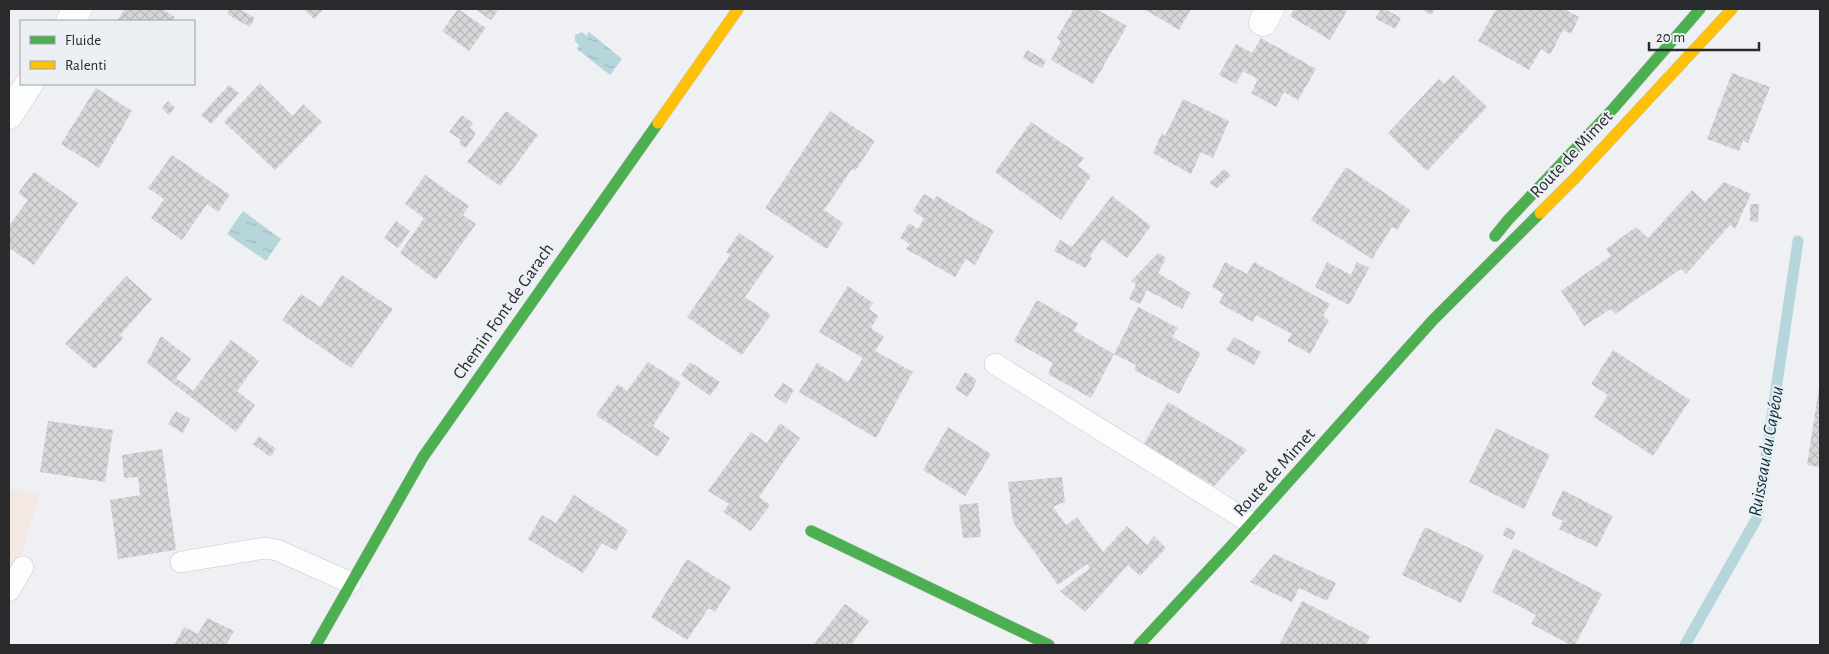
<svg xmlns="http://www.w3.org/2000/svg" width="1829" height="654" viewBox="0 0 1829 654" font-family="'Alegreya Sans',sans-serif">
<defs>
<pattern id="water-ripples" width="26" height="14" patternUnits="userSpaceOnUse" patternTransform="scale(1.25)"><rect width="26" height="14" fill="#b7d6db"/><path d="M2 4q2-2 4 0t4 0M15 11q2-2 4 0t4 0" fill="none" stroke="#9db8bc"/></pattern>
<pattern id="building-cross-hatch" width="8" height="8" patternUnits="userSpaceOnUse" patternTransform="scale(1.25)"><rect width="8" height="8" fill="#d5d7d9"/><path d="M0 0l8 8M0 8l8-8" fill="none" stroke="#b7b9ba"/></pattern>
</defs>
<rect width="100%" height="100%" fill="#eef0f3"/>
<polygon fill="#f4e8e2" points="9,489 40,494 9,595"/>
<g fill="url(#water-ripples)">
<polygon points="582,32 586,36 589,32 622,59 610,75 577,49 579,45 575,41 575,35"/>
<polygon points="243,211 281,239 266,261 227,234"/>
</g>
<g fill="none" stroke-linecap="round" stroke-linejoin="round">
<polyline stroke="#b7d6db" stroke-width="11" points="1685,645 1757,518 1798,241"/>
</g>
<g fill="url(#building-cross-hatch)">
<polygon points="125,9 162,9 175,17 172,21 117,21"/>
<polygon points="230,9 239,9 255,18 250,27 227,14"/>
<polygon points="304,9 324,9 314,19"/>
<polygon points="458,9 486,28 469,51 442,31"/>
<polygon points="475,9 499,9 491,20"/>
<polygon points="1074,9 1096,9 1127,26 1093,84 1051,60 1061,41 1057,38"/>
<polygon points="1144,9 1191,9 1179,30"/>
<polygon points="1294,9 1348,9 1330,40 1290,16"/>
<polygon points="1381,9 1385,9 1401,18 1395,29 1375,18"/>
<polygon points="1421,9 1435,9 1431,15"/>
<polygon points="1496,9 1564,9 1579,17 1571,34 1563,30 1550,55 1541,49 1529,70 1478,41"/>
<polygon points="1261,38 1316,69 1298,100 1284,92 1276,107 1251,93 1258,79 1243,71 1236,84 1219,75 1236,44 1252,53"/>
<polygon points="1027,50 1046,61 1042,68 1023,58"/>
<polygon points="1732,73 1770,87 1748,143 1743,141 1739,151 1707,139"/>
<polygon points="1453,75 1487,107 1427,171 1388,133 1439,79 1444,84"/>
<polygon points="260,83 293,116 303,104 322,122 275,170 224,122"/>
<polygon points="229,85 239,93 211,124 201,115"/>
<polygon points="96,88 132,111 99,168 61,144"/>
<polygon points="1183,99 1229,121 1213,158 1201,152 1191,174 1153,153 1162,133 1165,136"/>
<polygon points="168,101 175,108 169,115 162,108"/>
<polygon points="506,111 538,135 500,186 467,162"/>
<polygon points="830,111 875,141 855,171 852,169 824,210 843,223 827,249 765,208"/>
<polygon points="462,115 473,123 470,128 476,133 466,148 459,144 461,140 449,132"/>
<polygon points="1031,122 1084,158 1078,166 1091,176 1061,220 995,172"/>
<polygon points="172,155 230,195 218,212 207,204 182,240 151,218 164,199 148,188"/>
<polygon points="1346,167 1410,210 1397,230 1392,227 1372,259 1311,220"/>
<polygon points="1224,169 1231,175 1217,188 1209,183"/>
<polygon points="34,172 78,203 34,265 9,248 9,226 28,200 18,193"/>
<polygon points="425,175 469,206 463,215 476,224 436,280 400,253 424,218 405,204"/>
<polygon points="1724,182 1751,194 1735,229 1730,225 1686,274 1681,269 1615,314 1611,309 1584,326 1561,291 1611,256 1606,249 1636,227 1648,238 1692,190 1705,202"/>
<polygon points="924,194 934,200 937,196 994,231 975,265 966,259 955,277 906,249 910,244 900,238 909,223 918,229 924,218 913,211"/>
<polygon points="1112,196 1151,226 1127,258 1102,239 1090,256 1092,258 1085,268 1054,251 1060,240 1072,247"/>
<polygon points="1750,204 1759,204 1758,222 1750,221"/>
<polygon points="396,221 410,231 398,248 384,238"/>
<polygon points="739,233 774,256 745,297 771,315 742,355 687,317 730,255 726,252"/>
<polygon points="1158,253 1166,258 1158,273 1191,293 1182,309 1147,290 1140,304 1129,299 1136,284 1131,281"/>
<polygon points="1225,262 1247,274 1254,262 1330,304 1323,316 1329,320 1310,354 1287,341 1292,334 1256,315 1253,322 1219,303 1224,294 1212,287"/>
<polygon points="1327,262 1351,275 1357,262 1369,268 1349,305 1315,287"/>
<polygon points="342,275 393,309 351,368 282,320 301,294 320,307"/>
<polygon points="126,276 152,299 120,335 123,338 95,369 65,344"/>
<polygon points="848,286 873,303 869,309 878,316 871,328 884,337 875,351 913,372 876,438 799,392 817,363 848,382 863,358 819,332"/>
<polygon points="1037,300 1078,323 1074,331 1114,354 1138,307 1178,328 1172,337 1201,353 1179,394 1134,370 1136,365 1114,354 1091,398 1048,374 1053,363 1014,341"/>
<polygon points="161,336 191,359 176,378 193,391 231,340 259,361 237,391 255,405 236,432 147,363"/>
<polygon points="1234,337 1261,352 1254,365 1226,350"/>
<polygon points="1613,350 1690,400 1653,456 1594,417 1608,395 1591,384"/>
<polygon points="648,362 681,383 653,426 670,438 658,457 596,415 618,384 627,391"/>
<polygon points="690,362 720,382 710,396 681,375"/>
<polygon points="965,372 977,380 968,397 955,389"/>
<polygon points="783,383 794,390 786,404 774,396"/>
<polygon points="1819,388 1820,388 1820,467 1807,465"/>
<polygon points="1168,402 1247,450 1214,486 1144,444"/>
<polygon points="176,411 190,419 183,433 168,424"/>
<polygon points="48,421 113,430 105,482 40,472"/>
<polygon points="780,423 800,438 759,497 770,505 751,531 723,512 729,504 708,491 751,432 767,443"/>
<polygon points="948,427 991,454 965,496 923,470"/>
<polygon points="1496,428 1550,455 1524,509 1469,482"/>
<polygon points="259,436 276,449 270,457 253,444"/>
<polygon points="162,449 176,550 118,559 110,500 140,495 138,477 124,478 122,455"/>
<polygon points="1062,477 1065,502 1053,507 1066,525 1077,517 1103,552 1127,526 1147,545 1154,536 1166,548 1140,576 1128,565 1085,612 1060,591 1090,568 1087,564 1058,585 1013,522 1008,482"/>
<polygon points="1563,490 1613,516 1597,547 1559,529 1563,521 1551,515"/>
<polygon points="574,495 628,530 616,551 602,543 583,573 528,539 542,515 556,523"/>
<polygon points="978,503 981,537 963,538 959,505"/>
<polygon points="1425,527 1484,555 1461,603 1402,575"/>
<polygon points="1506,527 1516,532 1512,540 1503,535"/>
<polygon points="1514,548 1602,594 1575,645 1571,645 1531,624 1536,615 1492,592"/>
<polygon points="1274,554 1336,583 1327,601 1299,588 1292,602 1250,582"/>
<polygon points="687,559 731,587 715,612 709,608 687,640 651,617"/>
<polygon points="1302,601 1370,636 1366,645 1279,645"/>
<polygon points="845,604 869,621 851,645 813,645"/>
<polygon points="207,618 234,631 226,645 174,645 184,627 198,634"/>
</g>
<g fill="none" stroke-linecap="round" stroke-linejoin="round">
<defs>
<g id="lane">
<polyline points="995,364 1251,523"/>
<polyline points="181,562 265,548 277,550 351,583"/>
<polyline points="9,591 23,567"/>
</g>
<g id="street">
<polyline points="70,21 78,9"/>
<polyline points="1263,22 1270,9"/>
<polyline points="9,115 29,84"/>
</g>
<g id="fast">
<polyline points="1495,236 1508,220 1612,110 1700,9"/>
<polyline points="811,531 1049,645"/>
<polyline points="316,645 423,457 658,123"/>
<polyline points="1139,645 1231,546 1433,320 1540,213"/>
</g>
<g id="slow">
<polyline points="658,123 738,9"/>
<polyline points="1540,213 1576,177 1732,9"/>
</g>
</defs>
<use href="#lane" stroke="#c8c9cb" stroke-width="22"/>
<use href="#street" stroke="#c8c9cb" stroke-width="29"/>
<use href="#fast" stroke="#c8c9cb" stroke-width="12"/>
<use href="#slow" stroke="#c8c9cb" stroke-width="12"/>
<use href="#lane" stroke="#fcfdfd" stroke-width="21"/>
<use href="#street" stroke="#fcfdfd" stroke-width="28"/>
<use href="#fast" stroke="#4caf50" stroke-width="11"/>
<use href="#slow" stroke="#ffc107" stroke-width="11"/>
</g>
<g text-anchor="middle" stroke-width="4" stroke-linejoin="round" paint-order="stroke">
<g font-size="18" fill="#292a2c" stroke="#ecf0f5">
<text transform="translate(1571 154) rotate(-47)" y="6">Route de Mimet</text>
<text transform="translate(503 311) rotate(-55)" y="6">Chemin Font de Garach</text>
<text transform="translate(1274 472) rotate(-48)" y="6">Route de Mimet</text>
</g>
<g font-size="19" font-style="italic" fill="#073238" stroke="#ecf0f5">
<text transform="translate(1765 451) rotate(-80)" y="7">Ruisseau du Capéou</text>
</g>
</g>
<rect width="1829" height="654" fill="none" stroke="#292a2c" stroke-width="20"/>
<rect x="20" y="20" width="175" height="65" fill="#ecf0f5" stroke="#9ea1a5"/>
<rect x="30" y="36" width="25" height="8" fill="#4caf50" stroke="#9ea1a5"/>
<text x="65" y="45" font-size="15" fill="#292a2c">Fluide</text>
<rect x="30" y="61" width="25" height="8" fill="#ffc107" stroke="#9ea1a5"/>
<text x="65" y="70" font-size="15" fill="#292a2c">Ralenti</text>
<path d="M1649 42v8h110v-8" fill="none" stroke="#292a2c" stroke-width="2.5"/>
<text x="1656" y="42" font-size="15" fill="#292a2c" stroke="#ecf0f5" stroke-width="4" paint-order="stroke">20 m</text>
</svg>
